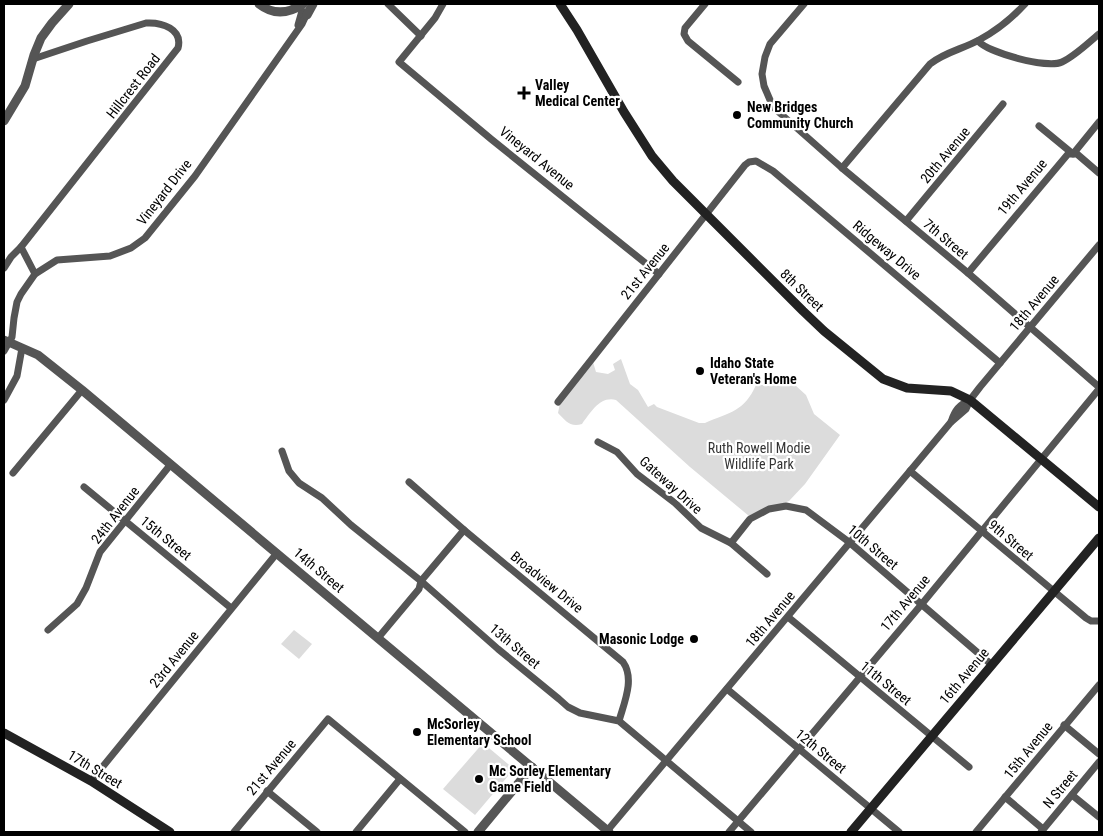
<svg xmlns="http://www.w3.org/2000/svg" width="1103" height="836" viewBox="0 0 1103 836" font-family="'Roboto Condensed',sans-serif">
<rect width="100%" height="100%" fill="#fff"/>
<g fill="#dcdcdc">
<path d="M621,359L630,384L638,390L648,407L654,404L657,407L699,423H705C730,412 744,412 756,385H795L806,395L814,414L840,435L805,484L789,501L749,516L690,467L616,400C600,396 591,412 582,424C570,428 565,420 558,413L560,403L593,362L596,372L608,374L615,370L613,364Z"/>
<polygon points="294,630 312,644 299,659 281,644"/>
<polygon points="483,743 514,769 475,815 443,789"/>
</g>
<g fill="none" stroke-linecap="round" stroke-linejoin="round">
<g stroke="#555" stroke-width="7">
<polyline points="388,4 421,36"/>
<polyline points="443,4 435,18 399,62 491,139 659,274"/>
<polyline points="705,4 685,28 684,34 688,41 738,82"/>
<polyline points="804,4 770,44 765,57 762,74 764,86 773,107 842,168 968,273 1099,387"/>
<polyline points="298,25 302,11 300,6"/>
<path d="M978,41C989,53 1047,69 1062,62C1075,56 1088,43 1099,34"/>
<path d="M33,59L87,41L146,23C162,22 183,29 178,48L21,247L35,274"/>
<polyline points="1039,126 1073,154 1077,154 1099,173"/>
<path d="M842,168L930,64C945,52 963,49 979,40C996,31 1013,17 1025,4"/>
<polyline points="906,221 1003,104"/>
<polyline points="4,268 11,257 21,247"/>
<polyline points="968,273 1068,154 1073,154 1099,122"/>
<polyline points="4,351 12,337 14,318 17,302 21,294 35,274 57,260 110,256 131,248 145,238 195,176 302,24 308,11"/>
<polyline points="4,400 17,376 22,348"/>
<polyline points="558,402 745,165 749,162 756,161 773,171 1000,363"/>
<path d="M951,422C955,410 959,405 970,400"/>
<polyline points="598,442 617,452 637,474 675,503 701,528 731,543 767,574"/>
<polyline points="282,451 289,471 299,483 322,498 351,525 421,581 498,649 559,699 568,707 580,713 619,721 751,832"/>
<polyline points="910,471 1086,618 1091,621 1099,621"/>
<polyline points="13,473 82,390"/>
<path d="M409,482L464,530L623,662C635,679 624,703 619,721"/>
<polyline points="84,487 231,608"/>
<polyline points="731,543 750,519 769,509 786,506 806,510 849,542 992,665"/>
<polyline points="788,617 969,767"/>
<polyline points="48,630 77,604 86,588 100,552 171,464"/>
<polyline points="378,638 419,589 421,581 464,530"/>
<polyline points="727,689 899,832"/>
<polyline points="1064,725 1099,754"/>
<polyline points="91,781 277,553"/>
<polyline points="267,791 317,832"/>
<polyline points="1072,795 1099,817"/>
<polyline points="1005,797 1043,829"/>
<polyline points="607,831 910,471 951,422 966,409 970,400 980,387 1099,245"/>
<polyline points="234,832 328,719 465,832"/>
<polyline points="356,832 400,779"/>
<polyline points="729,832 921,605 1099,389"/>
<polyline points="976,832 1099,685"/>
<polyline points="1041,832 1099,762"/>
</g>
<g stroke="#555" stroke-width="9">
<path d="M259,4C273,15 288,14 303,4"/>
<polyline points="307,15 313,4"/>
<polyline points="4,121 25,86 34,55 41,38 52,23 69,4"/>
<polyline points="4,340 38,355 82,390 609,832"/>
<polyline points="478,832 532,767"/>
</g>
<g stroke="#222" stroke-width="9">
<polyline points="560,4 577,30 624,112 652,156 673,181 803,311 824,331 883,379 907,388 951,391 970,400 1099,507"/>
<polyline points="4,733 91,781 170,832"/>
<polyline points="851,832 1099,538"/>
</g>
</g>
<g fill="#000" stroke="#fff" stroke-width="2">
<path d="M521.5 85.5h5v5h5v5h-5v5h-5v-5h-5v-5h5z"/>
<circle cx="737" cy="115" r="5"/>
<circle cx="700" cy="371" r="5"/>
<circle cx="694" cy="639" r="5"/>
<circle cx="417" cy="732" r="5"/>
<circle cx="479" cy="779" r="5"/>
</g>
<g text-anchor="middle" stroke-width="4.5" stroke-linejoin="round" paint-order="stroke">
<g font-size="14" font-weight="bold" fill="#000" stroke="#fff" text-anchor="start">
<text x="535" y="90">Valley<tspan x="535" dy="16">Medical Center</tspan></text>
<text x="747" y="112">New Bridges<tspan x="747" dy="16">Community Church</tspan></text>
<text x="710" y="368">Idaho State<tspan x="710" dy="16">Veteran's Home</tspan></text>
<text x="684" y="644" text-anchor="end">Masonic Lodge</text>
<text x="427" y="729">McSorley<tspan x="427" dy="16">Elementary School</tspan></text>
<text x="489" y="776">Mc Sorley Elementary<tspan x="489" dy="16">Game Field</tspan></text>
</g>
<g font-size="14" fill="#000" stroke="#fff">
<text transform="translate(133 86) rotate(-52)" y="5">Hillcrest Road</text>
<text transform="translate(945 155) rotate(-50)" y="5">20th Avenue</text>
<text transform="translate(537 158) rotate(39)" y="5">Vineyard Avenue</text>
<text transform="translate(1022 187) rotate(-50)" y="5">19th Avenue</text>
<text transform="translate(164 192) rotate(-52)" y="5">Vineyard Drive</text>
<text transform="translate(946 239) rotate(40)" y="5">7th Street</text>
<text transform="translate(887 250) rotate(40)" y="5">Ridgeway Drive</text>
<text transform="translate(645 271) rotate(-51)" y="5">21st Avenue</text>
<text transform="translate(802 290) rotate(44)" y="5">8th Street</text>
<text transform="translate(1034 303) rotate(-50)" y="5">18th Avenue</text>
<text transform="translate(671 485) rotate(42)" y="5">Gateway Drive</text>
<text transform="translate(115 515) rotate(-52)" y="5">24th Avenue</text>
<text transform="translate(166 538) rotate(39)" y="5">15th Street</text>
<text transform="translate(1011 540) rotate(40)" y="5">9th Street</text>
<text transform="translate(873 547) rotate(40)" y="5">10th Street</text>
<text transform="translate(319 570) rotate(40)" y="5">14th Street</text>
<text transform="translate(547 582) rotate(39)" y="5">Broadview Drive</text>
<text transform="translate(905 603) rotate(-50)" y="5">17th Avenue</text>
<text transform="translate(770 619) rotate(-50)" y="5">18th Avenue</text>
<text transform="translate(515 646) rotate(40)" y="5">13th Street</text>
<text transform="translate(174 659) rotate(-51)" y="5">23rd Avenue</text>
<text transform="translate(964 676) rotate(-50)" y="5">16th Avenue</text>
<text transform="translate(886 683) rotate(39)" y="5">11th Street</text>
<text transform="translate(1028 750) rotate(-51)" y="5">15th Avenue</text>
<text transform="translate(821 751) rotate(39)" y="5">12th Street</text>
<text transform="translate(271 767) rotate(-50)" y="5">21st Avenue</text>
<text transform="translate(95 769) rotate(31)" y="5">17th Street</text>
<text transform="translate(1060 789) rotate(-50)" y="5">N Street</text>
</g>
<g font-size="14" fill="#333" stroke="#fff">
<text x="759" y="453">Ruth Rowell Modie<tspan x="759" dy="16">Wildlife Park</tspan></text>
</g>
</g>
<rect width="1103" height="836" fill="none" stroke="#000000" stroke-width="10"/>
</svg>
